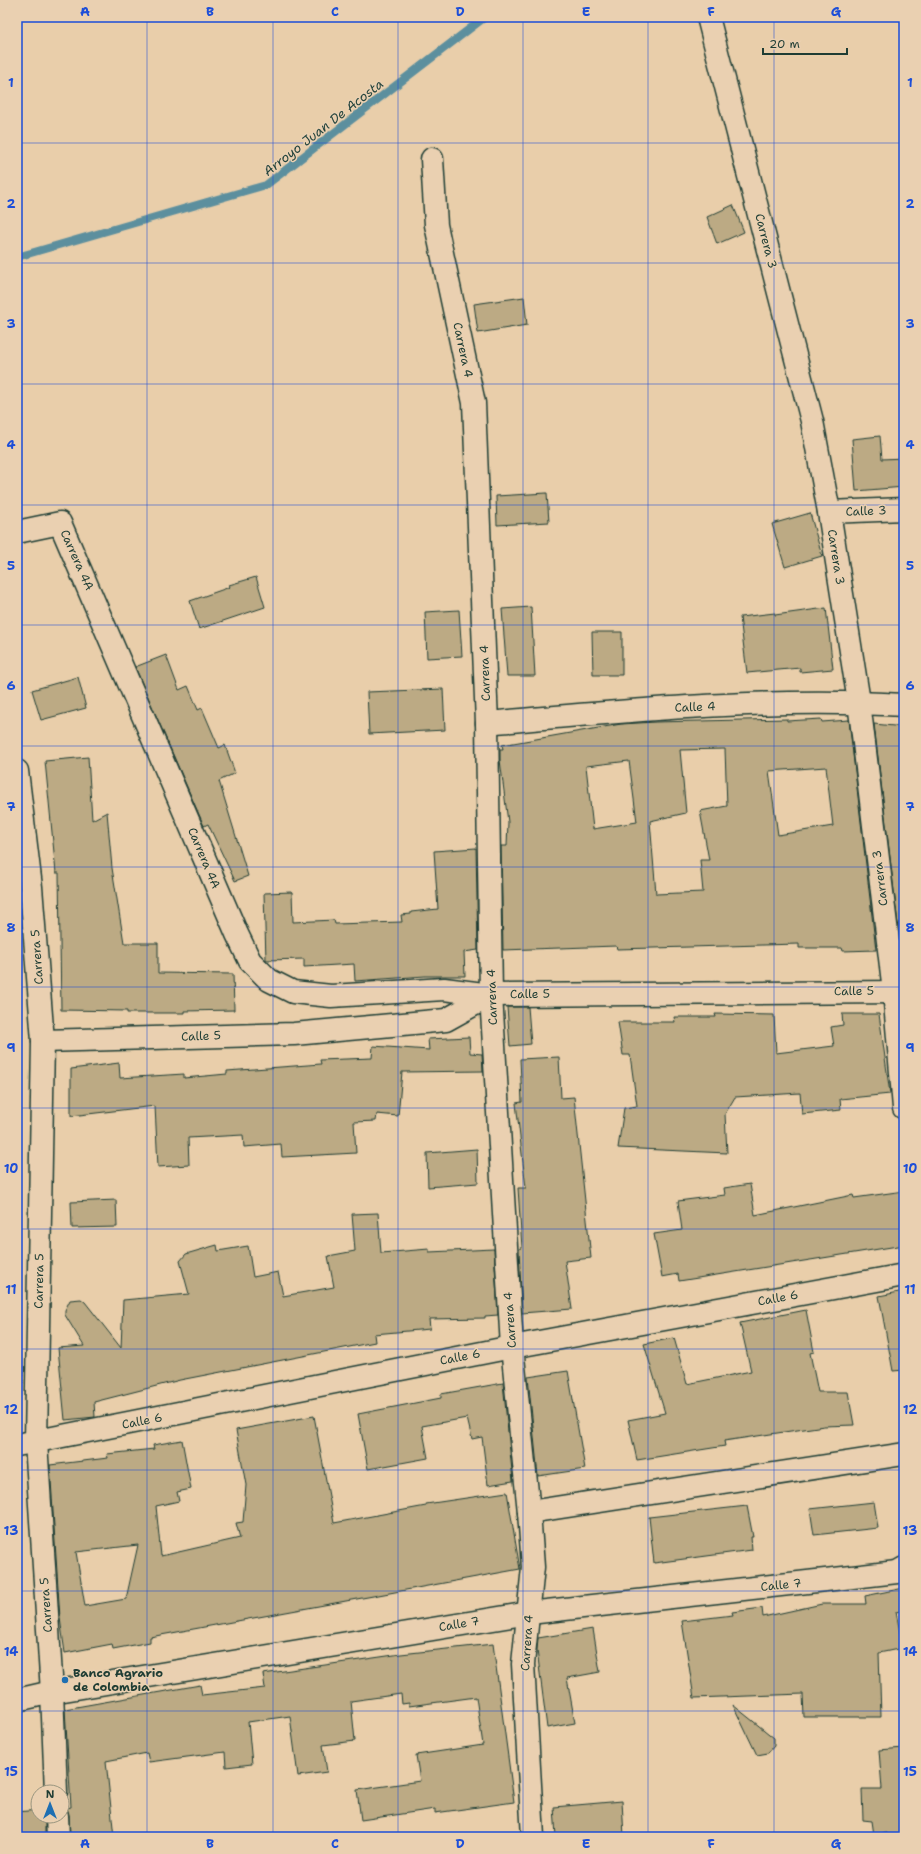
<svg xmlns="http://www.w3.org/2000/svg" width="921" height="1854" viewBox="0 0 921 1854" font-family="'Shantell Sans',sans-serif">
<rect width="100%" height="100%" fill="#e9ceaa"/>
<filter id="ink" filterUnits="userSpaceOnUse"><feTurbulence type="fractalNoise" baseFrequency=".025" numOctaves="2"/><feDisplacementMap in="SourceGraphic" scale="8" xChannelSelector="R" yChannelSelector="G"/><feConvolveMatrix kernelMatrix="1 2 1 2 8 2 1 2 1" color-interpolation-filters="sRGB"/></filter>
<g filter="url(#ink)">
<g fill="none" stroke-linecap="round" stroke-linejoin="round">
<polyline stroke="#5b8f9e" stroke-width="8" points="17,257 266,185 485,17"/>
</g>
<g fill="#bcaa84" stroke="#1f3d34" fill-rule="evenodd">
<polygon points="733,205 744,232 717,244 707,217"/>
<polygon points="524,297 527,325 478,333 474,304"/>
<polygon points="880,436 882,459 904,458 904,487 856,491 852,439"/>
<polygon points="547,493 549,522 497,525 496,496"/>
<polygon points="810,513 822,556 785,567 772,524"/>
<polygon points="256,577 265,607 199,629 190,601 230,587 229,585"/>
<polygon points="531,607 535,676 507,676 502,609"/>
<polygon points="826,608 833,669 800,672 800,668 747,673 740,617 775,613 775,615"/>
<polygon points="459,610 462,656 427,658 425,612"/>
<polygon points="592,632 622,632 622,675 593,675"/>
<polygon points="166,655 179,690 188,686 198,710 202,708 219,748 225,745 235,773 219,781 248,876 235,881 208,824 204,826 135,667"/>
<polygon points="78,677 86,708 41,720 32,690"/>
<polygon points="443,689 445,730 369,734 367,692"/>
<path d="M787,719V721L821,719L822,722L849,720L876,950L843,951L842,948H799V944L617,949L616,946L503,950L501,846H507L508,822L500,760V749H503L502,745L621,724L656,722ZM725,749L727,806L700,811L709,860H700L703,892L656,894L650,821L686,813L680,750ZM629,761L637,822L593,829L586,766ZM826,767L833,826L778,835L769,771Z"/>
<polygon points="874,724 904,727 904,949 901,949"/>
<polygon points="88,757 92,820 107,812 112,868 124,943 158,943 158,973 233,974 234,1010 184,1011 184,1013 127,1013 127,1011 61,1010 59,873 56,873 45,761"/>
<polygon points="476,848 478,950 464,952 465,976 425,976 355,981 354,964 304,967 304,959 266,960 264,893 292,892 293,922 334,920 335,924 402,922 401,915 411,914 411,912 438,909 434,851"/>
<polygon points="507,1007 528,1007 531,1044 510,1046"/>
<polygon points="715,1014 774,1015 776,1053 834,1046 831,1027 843,1025 842,1014 879,1014 890,1094 840,1099 841,1110 802,1114 800,1093 735,1097 725,1114 727,1153 618,1148 624,1108 637,1106 630,1055 623,1055 618,1022 675,1022 674,1017 716,1017"/>
<polygon points="469,1037 470,1053 482,1054 483,1071 402,1072 398,1116 377,1114 376,1121 354,1122 356,1153 282,1157 281,1144 244,1147 243,1135 188,1138 189,1165 158,1167 155,1106 71,1116 71,1069 119,1063 120,1078 184,1074 184,1078 227,1074 227,1071 321,1064 320,1060 372,1058 373,1046 429,1050 428,1039"/>
<polygon points="559,1057 561,1098 574,1097 591,1258 565,1261 572,1309 522,1313 519,1249 522,1248 518,1188 526,1188 516,1103 522,1102 520,1059"/>
<polygon points="477,1149 478,1183 428,1187 427,1153"/>
<polygon points="750,1184 755,1215 853,1195 854,1198 904,1191 904,1245 679,1281 678,1274 662,1277 654,1234 682,1230 678,1201 725,1195 724,1188"/>
<polygon points="116,1200 117,1227 72,1228 71,1202"/>
<polygon points="378,1213 381,1253 429,1249 429,1252 494,1249 498,1315 485,1316 485,1318 429,1319 430,1329 374,1334 375,1342 180,1380 94,1402 95,1417 65,1420 58,1348 84,1346 65,1315 65,1310 70,1300 81,1299 85,1302 121,1348 123,1300 189,1294 180,1261 186,1254 217,1245 218,1251 248,1246 253,1277 278,1272 283,1296 334,1287 328,1256 355,1251 352,1214"/>
<polygon points="904,1291 904,1370 893,1371 879,1296"/>
<polygon points="806,1310 814,1352 810,1353 818,1392 848,1392 854,1425 824,1426 724,1441 725,1446 637,1460 628,1420 665,1413 644,1344 674,1338 687,1384 751,1371 740,1323"/>
<polygon points="568,1371 585,1469 538,1476 528,1377"/>
<polygon points="503,1383 513,1481 488,1485 482,1437 472,1439 467,1418 422,1426 428,1458 368,1469 358,1414 441,1398 441,1394"/>
<path d="M314,1416L334,1523L426,1506V1504L507,1492L520,1569L150,1637V1642L113,1649L112,1644L65,1653L60,1618L50,1465L108,1458L107,1454L154,1449L153,1445L182,1440L191,1489L177,1492L179,1501L156,1506L161,1556L240,1538L236,1523L243,1522L246,1485L236,1430ZM138,1545L126,1599L85,1606L76,1552Z"/>
<polygon points="874,1502 878,1528 814,1535 810,1509"/>
<polygon points="747,1506 753,1537 751,1537 752,1550 654,1563 649,1517"/>
<polygon points="904,1588 904,1610 896,1612 903,1648 879,1653 881,1717 804,1717 803,1694 694,1698 682,1621 733,1615 732,1612 762,1608 763,1617 822,1604 866,1604 865,1596"/>
<polygon points="593,1629 600,1672 567,1678 575,1723 547,1728 537,1650 538,1638"/>
<polygon points="493,1644 514,1802 435,1813 435,1809 361,1820 357,1790 420,1781 416,1755 483,1745 476,1697 409,1706 409,1703 402,1704 401,1694 351,1701 355,1741 323,1745 327,1772 298,1776 290,1716 248,1722 252,1764 226,1767 225,1752 149,1762 147,1753 106,1761 114,1837 70,1837 69,1815 66,1808 71,1807 65,1709 200,1685 202,1695 265,1688 263,1674 401,1654"/>
<polygon points="733,1705 774,1738 774,1746 768,1753 757,1755"/>
<polygon points="904,1748 904,1837 887,1837 887,1833 874,1835 872,1821 863,1820 862,1789 882,1789 879,1750"/>
<polygon points="622,1801 624,1837 556,1837 554,1807"/>
<polygon points="38,1810 38,1816 45,1816 45,1837 17,1837 17,1812"/>
</g>
<g fill="none" stroke-linecap="round" stroke-linejoin="round">
<defs>
<g id="minor">
<polyline points="708,17 812,421 829,512 859,702 894,991 904,1108"/>
<polyline points="432,159 436,225 474,403 487,723 491,995 512,1347 529,1512 533,1567 523,1664 533,1837"/>
<polyline points="829,512 904,509"/>
<polyline points="17,532 60,523 237,934 250,961 269,980 293,992 331,996 444,989 491,995 904,992"/>
<path d="M487,723C626,711 765,697 904,705"/>
<polyline points="17,771 31,887 43,1041 36,1442 52,1692 56,1792"/>
<polyline points="43,1041 294,1034 446,1020 491,995"/>
<polyline points="17,1445 512,1347 904,1275"/>
<polyline points="529,1512 904,1454"/>
<polyline points="17,1700 52,1692 529,1613 897,1572 904,1568"/>
<polyline points="57,1816 58,1837"/>
</g>
</defs>
<use href="#minor" stroke="#1f3d34" stroke-width="25"/>
<use href="#minor" stroke="#ead0b1" stroke-width="22"/>
</g>
</g>
<path fill="none" stroke="#1d4ed8" stroke-width="1" stroke-opacity="0.55" d="M147,17V1837M273,17V1837M398,17V1837M523,17V1837M648,17V1837M774,17V1837M17,143H904M17,263H904M17,384H904M17,505H904M17,625H904M17,746H904M17,867H904M17,987H904M17,1108H904M17,1229H904M17,1349H904M17,1470H904M17,1591H904M17,1711H904"/>
<circle fill="#1f6fb2" stroke="#ead0b1" stroke-width="1.5" cx="65" cy="1680" r="4"/>
<g text-anchor="middle" stroke-width="3" stroke-linejoin="round" paint-order="stroke">
<g font-size="12" fill="#1f3d34" stroke="#ead0b1">
<text transform="translate(766 241) rotate(76)" y="4">Carrera 3</text>
<text transform="translate(463 350) rotate(78)" y="4">Carrera 4</text>
<text transform="translate(866 511) rotate(-2)" y="4">Calle 3</text>
<text transform="translate(836 557) rotate(81)" y="4">Carrera 3</text>
<text transform="translate(77 560) rotate(66)" y="4">Carrera 4A</text>
<text transform="translate(485 673) rotate(-92)" y="4">Carrera 4</text>
<text transform="translate(695 707) rotate(-2)" y="4">Calle 4</text>
<text transform="translate(204 858) rotate(67)" y="4">Carrera 4A</text>
<text transform="translate(880 878) rotate(-97)" y="4">Carrera 3</text>
<text transform="translate(37 957) rotate(-94)" y="4">Carrera 5</text>
<text transform="translate(854 991) rotate(-1)" y="4">Calle 5</text>
<text transform="translate(530 994) rotate(-1)" y="4">Calle 5</text>
<text transform="translate(492 997) rotate(-92)" y="4">Carrera 4</text>
<text transform="translate(201 1036) rotate(-2)" y="4">Calle 5</text>
<text transform="translate(39 1281) rotate(-89)" y="4">Carrera 5</text>
<text transform="translate(778 1298) rotate(-10)" y="4">Calle 6</text>
<text transform="translate(510 1320) rotate(-94)" y="4">Carrera 4</text>
<text transform="translate(460 1357) rotate(-11)" y="4">Calle 6</text>
<text transform="translate(142 1421) rotate(-11)" y="4">Calle 6</text>
<text transform="translate(781 1585) rotate(-6)" y="4">Calle 7</text>
<text transform="translate(46 1605) rotate(-94)" y="4">Carrera 5</text>
<text transform="translate(459 1624) rotate(-9)" y="4">Calle 7</text>
<text transform="translate(527 1643) rotate(-86)" y="4">Carrera 4</text>
</g>
<g font-size="12" font-weight="bold" fill="#1f3d34" stroke="#ead0b1" text-anchor="start">
<text x="73" y="1677">Banco Agrario<tspan x="73" dy="14">de Colombia</tspan></text>
</g>
<g font-size="13" font-style="italic" fill="#24443d" stroke="#ead0b1">
<text transform="translate(323 127) rotate(-38)" y="5">Arroyo Juan De Acosta</text>
</g>
</g>
<rect width="921" height="1854" fill="none" stroke="#ead0b1" stroke-width="44"/>
<g transform="translate(50 1804)"><circle r="19" fill="#ead0b1" stroke="#99957f"/>
<path d="M0-3L7 15L0 10L-7 15Z" fill="#1f6fb2"/>
<text y="-6" font-size="11" font-weight="bold" text-anchor="middle" fill="#1f3d34">N</text>
</g>
<path d="M763 48v6h84v-6" fill="none" stroke="#1f3d34" stroke-width="2"/>
<text x="769" y="48" font-size="12" fill="#1f3d34" stroke="#ead0b1" stroke-width="3" paint-order="stroke">20 m</text>
<rect x="22" y="22" width="877" height="1810" fill="none" stroke="#1d4ed8" stroke-width="1.5"/>
<g font-size="13" text-anchor="middle" font-weight="bold" fill="#1d4ed8">
<text x="85" y="16">A</text>
<text x="210" y="16">B</text>
<text x="335" y="16">C</text>
<text x="460" y="16">D</text>
<text x="586" y="16">E</text>
<text x="711" y="16">F</text>
<text x="836" y="16">G</text>
<text x="11" y="87">1</text>
<text x="910" y="87">1</text>
<text x="11" y="208">2</text>
<text x="910" y="208">2</text>
<text x="11" y="328">3</text>
<text x="910" y="328">3</text>
<text x="11" y="449">4</text>
<text x="910" y="449">4</text>
<text x="11" y="570">5</text>
<text x="910" y="570">5</text>
<text x="11" y="690">6</text>
<text x="910" y="690">6</text>
<text x="11" y="811">7</text>
<text x="910" y="811">7</text>
<text x="11" y="932">8</text>
<text x="910" y="932">8</text>
<text x="11" y="1052">9</text>
<text x="910" y="1052">9</text>
<text x="11" y="1173">10</text>
<text x="910" y="1173">10</text>
<text x="11" y="1294">11</text>
<text x="910" y="1294">11</text>
<text x="11" y="1414">12</text>
<text x="910" y="1414">12</text>
<text x="11" y="1535">13</text>
<text x="910" y="1535">13</text>
<text x="11" y="1656">14</text>
<text x="910" y="1656">14</text>
<text x="11" y="1776">15</text>
<text x="910" y="1776">15</text>
<text x="85" y="1848">A</text>
<text x="210" y="1848">B</text>
<text x="335" y="1848">C</text>
<text x="460" y="1848">D</text>
<text x="586" y="1848">E</text>
<text x="711" y="1848">F</text>
<text x="836" y="1848">G</text>
</g>
</svg>
